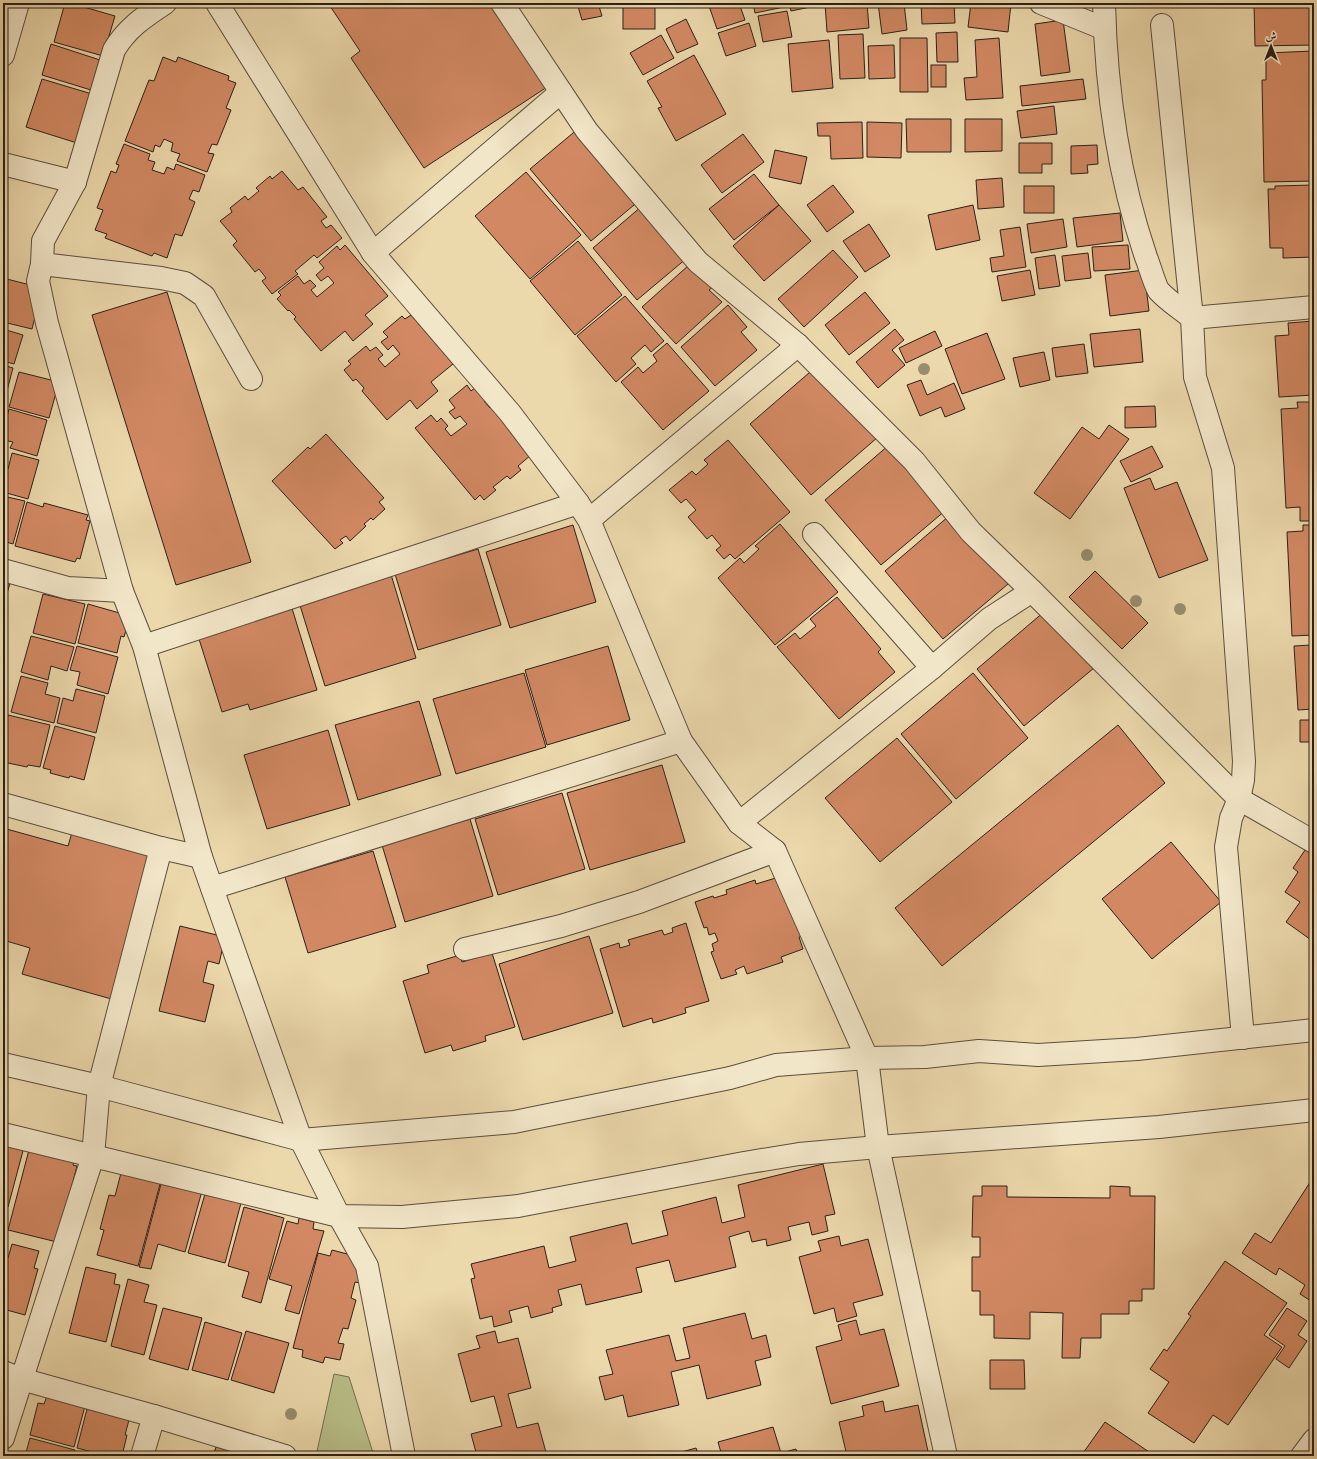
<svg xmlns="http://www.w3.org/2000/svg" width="1317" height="1459" viewBox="0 0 1317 1459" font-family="Cardo,Amiri,serif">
<rect width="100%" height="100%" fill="#ebd8ab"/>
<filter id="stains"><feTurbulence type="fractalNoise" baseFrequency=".005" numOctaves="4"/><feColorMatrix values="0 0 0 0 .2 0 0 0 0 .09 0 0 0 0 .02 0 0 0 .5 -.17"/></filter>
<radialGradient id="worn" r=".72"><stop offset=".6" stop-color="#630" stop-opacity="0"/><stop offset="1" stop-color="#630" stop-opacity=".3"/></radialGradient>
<polygon fill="#b8be88" stroke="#726f51" points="334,1374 349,1377 374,1456 316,1456"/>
<g fill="#d28963" stroke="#2b201a">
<polygon points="65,3 70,3 115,16 103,56 54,42"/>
<polygon points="328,3 491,3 547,87 424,168 351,58 360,51"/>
<polygon points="577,3 598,3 602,16 582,20"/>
<rect x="623" y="3" width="32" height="26"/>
<polygon points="708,3 739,3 745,20 717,29"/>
<polygon points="753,3 783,3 784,7 755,13"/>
<polygon points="789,3 815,3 815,6 791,11"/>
<polygon points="825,3 867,3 869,28 827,32"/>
<polygon points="878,3 904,3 907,30 882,34"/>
<polygon points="921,3 954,3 955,23 922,24"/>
<polygon points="971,3 1011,3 1008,32 968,27"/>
<polygon points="1254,3 1314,3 1314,45 1255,46"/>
<polygon points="787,11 792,37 763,42 758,16"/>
<polygon points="686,19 698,44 677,53 666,29"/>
<polygon points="1063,20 1070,72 1041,76 1035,24"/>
<polygon points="749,23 756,46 726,56 718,33"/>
<polygon points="957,32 958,62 937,62 936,33"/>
<polygon points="863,34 865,78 840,79 838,35"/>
<polygon points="661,35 674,58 643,75 630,53"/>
<polygon points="900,38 927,38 928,92 900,92"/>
<polygon points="999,38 1003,98 966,100 964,78 977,77 975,40"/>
<polygon points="829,40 833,88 792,92 788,44"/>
<polygon points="51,44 100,60 91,90 42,75"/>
<polygon points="894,45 895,78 869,79 868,46"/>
<polygon points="1314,51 1314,181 1264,182 1262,80 1266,80 1266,53"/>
<polygon points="694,55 726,114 676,141 658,108 662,107 647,81"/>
<polygon points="163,57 176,62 178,57 229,76 228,80 236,83 226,108 231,110 217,145 212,144 208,153 214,154 207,172 177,161 180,154 171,151 173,143 164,139 160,147 155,145 153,152 125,141 149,80 154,81"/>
<rect x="931" y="65" width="15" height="22"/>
<polygon points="42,79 92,94 77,143 26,127"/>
<polygon points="1083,79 1086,99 1022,106 1020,86"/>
<polygon points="1054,106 1057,134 1021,138 1017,111"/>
<polygon points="906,119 951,119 951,152 907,152"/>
<polygon points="965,119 1002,119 1002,151 965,152"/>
<polygon points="862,122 863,158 831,159 830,136 818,136 817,123"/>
<polygon points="867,122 902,123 901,158 867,157"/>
<polygon points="579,128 640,200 591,241 530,169"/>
<polygon points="743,134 764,162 722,193 701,165"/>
<polygon points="1019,143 1052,143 1052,164 1042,164 1042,173 1019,173"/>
<polygon points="124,144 150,154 148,160 155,162 152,170 164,174 167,167 174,170 176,164 205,175 199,192 193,190 189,199 195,202 182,236 175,234 167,258 154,253 152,256 105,238 107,234 95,230 103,210 97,208 111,171 116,173 119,165 116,164"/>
<polygon points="1097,145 1098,164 1087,165 1088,173 1071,174 1071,146"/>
<polygon points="775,150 807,157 801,184 769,177"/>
<polygon points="282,171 298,190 303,187 327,217 321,221 326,228 331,225 342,238 317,258 314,255 295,271 298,274 272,294 262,281 266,278 259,269 255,272 233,245 237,241 220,221 232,212 230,208 245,196 248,200 259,191 256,188 270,176 272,179"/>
<polygon points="526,172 581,235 530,279 475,216"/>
<polygon points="754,174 779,205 734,240 709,209"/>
<polygon points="1002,178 1004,207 978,209 976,180"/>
<polygon points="833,185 854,212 827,232 807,205"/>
<polygon points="1313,185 1314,192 1314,257 1283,258 1283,248 1270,248 1268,189 1275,189 1275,186"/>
<rect x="1024" y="186" width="30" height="27"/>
<polygon points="779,205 811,241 764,281 733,246"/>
<polygon points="973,205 980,240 936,250 928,215"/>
<polygon points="642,206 687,258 637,300 593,248"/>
<polygon points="1120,213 1123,241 1077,247 1073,218"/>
<polygon points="1063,219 1067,247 1031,253 1027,224"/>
<polygon points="869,224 890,256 865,272 843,241"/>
<polygon points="1020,227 1026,267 992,272 990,258 1004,256 1000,230"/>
<polygon points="578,241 622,295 575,335 530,281"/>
<polygon points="345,245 388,296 365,315 373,324 353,341 345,331 321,351 294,319 296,317 289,310 288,311 277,299 281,295 278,292 298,276 304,284 310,280 316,286 311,290 317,297 334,283 328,276 321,281 316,275 324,268 319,262 337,246 340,250"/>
<polygon points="1128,245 1130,269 1094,271 1092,247"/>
<polygon points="833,250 858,277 804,327 778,299"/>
<polygon points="1088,253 1091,278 1065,281 1062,256"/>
<polygon points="1055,255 1060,286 1039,289 1035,258"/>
<polygon points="689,265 713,287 709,290 722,302 676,344 642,307"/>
<polygon points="1030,270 1035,295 1002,301 997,276"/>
<polygon points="1144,270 1149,311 1110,316 1105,275"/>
<polygon points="3,278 38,287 38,305 32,329 3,322"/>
<polygon points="167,292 251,562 176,585 92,315"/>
<polygon points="865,292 890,323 849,355 825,325"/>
<polygon points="625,296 664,341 651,352 645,345 631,358 636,364 616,382 577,336"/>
<polygon points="728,305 747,327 741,332 757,350 715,386 681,347"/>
<polygon points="411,315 453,364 431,382 438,391 417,409 410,400 387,420 362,391 364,388 356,379 353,381 344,370 351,364 348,361 366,346 370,351 376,347 383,355 378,359 385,367 400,354 393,345 388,350 381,342 388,337 383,332 402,316 405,319"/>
<polygon points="1314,321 1314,395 1279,397 1275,336 1289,335 1288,323"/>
<polygon points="3,329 23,335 14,364 3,361"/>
<polygon points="895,329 904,340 892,350 905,365 878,388 856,362"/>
<polygon points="1140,329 1143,362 1094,367 1090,334"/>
<polygon points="935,331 942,346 906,363 899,348"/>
<polygon points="987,333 1005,379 962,394 945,349"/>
<polygon points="667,343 709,391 663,430 621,382 638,367 643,373 657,361 653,355"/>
<polygon points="1084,344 1088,373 1056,377 1052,348"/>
<polygon points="1044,352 1050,380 1020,387 1013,358"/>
<polygon points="3,365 13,368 4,402 3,402"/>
<polygon points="817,366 878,437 811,495 750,424"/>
<polygon points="19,372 59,382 49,418 9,407"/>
<polygon points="921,380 927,395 954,383 965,409 945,417 941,407 920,416 907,385"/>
<polygon points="467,385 471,391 478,385 488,398 484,401 490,408 495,405 531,455 518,466 521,470 510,479 507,476 493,487 496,490 484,500 480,495 475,500 415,428 431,415 437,422 441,418 448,426 445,429 451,436 467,424 460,416 455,419 449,412 455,408 449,400"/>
<polygon points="1297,402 1314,402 1314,521 1300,521 1300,507 1286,508 1281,409 1298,408"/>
<polygon points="3,406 6,407 3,418"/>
<polygon points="1155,406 1156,427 1125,428 1125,407"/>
<polygon points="9,409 47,420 37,456 10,448 13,442 3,440 3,431"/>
<polygon points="1109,425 1129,439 1070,519 1034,493 1082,427 1099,439"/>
<polygon points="326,434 384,498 379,502 385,509 373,520 371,518 364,524 366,526 350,541 346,536 340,540 343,543 335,549 272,481 308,447 310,449"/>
<polygon points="728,440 790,512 735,559 730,554 724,559 716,550 721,546 712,535 707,539 688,517 696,510 686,499 681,503 669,490 692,471 696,475 708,464 704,460"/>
<polygon points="889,445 946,510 881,565 825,500"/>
<polygon points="1152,446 1163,467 1131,482 1120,461"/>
<polygon points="12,453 39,460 28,499 3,492 3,468 8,469"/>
<polygon points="1150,478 1155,490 1177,482 1208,560 1159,578 1124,488"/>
<polygon points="3,496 25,501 13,544 3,541"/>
<polygon points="27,502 43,507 44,503 88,515 86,520 90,521 80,559 77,558 75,562 15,546"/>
<polygon points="949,516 1008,584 943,639 885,571"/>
<polygon points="780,524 838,592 775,645 718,578 740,558 744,563 759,549 755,546"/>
<polygon points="573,525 596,602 510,628 486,552"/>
<polygon points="1303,525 1314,525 1314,635 1292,636 1287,532 1303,531"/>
<polygon points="478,549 501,625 418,650 395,574"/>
<polygon points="390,571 416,658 325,686 298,599"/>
<polygon points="1095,571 1148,623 1122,649 1069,597"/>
<polygon points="3,578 11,580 3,607"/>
<polygon points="43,594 85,604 75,644 33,633"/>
<polygon points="837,597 881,649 878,652 895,672 839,719 777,647 795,633 800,639 816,626 810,619"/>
<polygon points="88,604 130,616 124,637 121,636 117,653 78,643"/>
<polygon points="291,605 317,690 250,710 248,704 222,712 199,639 229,630 228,624"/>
<polygon points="1045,611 1094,668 1024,726 977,669"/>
<polygon points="31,636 74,647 67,671 51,666 48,680 21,672"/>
<polygon points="1311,641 1314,641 1314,709 1298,710 1294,646 1311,645"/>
<polygon points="77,646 118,657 108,694 77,685 80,672 70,670"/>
<polygon points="608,646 630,720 547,745 525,670"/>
<polygon points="524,673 546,747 456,774 433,699"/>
<polygon points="973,673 1028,738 956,799 901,734"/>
<polygon points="21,676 48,683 45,694 60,698 54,723 11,712"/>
<polygon points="76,689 105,696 96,733 57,723 63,698 73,701"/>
<polygon points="419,701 441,775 358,800 335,725"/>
<polygon points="1313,712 1314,759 1310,759 1310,742 1300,742 1300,720 1313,720"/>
<polygon points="8,715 50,725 40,767 28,765 27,767 3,762 3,738"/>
<polygon points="1118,725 1165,783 942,966 895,908"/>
<polygon points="55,726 95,737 84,780 70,776 69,778 50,773 51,770 43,768"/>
<polygon points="328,730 350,805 267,829 244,755"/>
<polygon points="897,738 952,802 880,862 825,798"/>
<polygon points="662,765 685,842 590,870 567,793"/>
<polygon points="562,793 585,869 498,895 475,819"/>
<polygon points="470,819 493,896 405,922 382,845"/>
<polygon points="3,828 68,846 73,829 157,852 115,1000 22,974 30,948 3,940"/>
<polygon points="1171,842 1221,902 1152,959 1102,899"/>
<polygon points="1307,847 1314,851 1314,942 1286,922 1300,902 1285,892 1298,872 1293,868"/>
<polygon points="373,851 396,927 308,953 285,877"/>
<polygon points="779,877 794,921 801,920 806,935 799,937 803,949 781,957 783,962 747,974 744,966 735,970 737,974 721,979 711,952 714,951 712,944 718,941 715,933 709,935 707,927 704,928 695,902 713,896 714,898 727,894 726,890 755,880 756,884"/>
<polygon points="686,923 709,1001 685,1008 686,1013 653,1023 652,1018 623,1027 600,949 619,943 620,948 630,945 628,940 662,930 664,935 673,932 672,928"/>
<polygon points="180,926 225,937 219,964 208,961 203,982 214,985 205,1022 159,1011"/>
<polygon points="589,936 613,1013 523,1040 499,964"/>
<polygon points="492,953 515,1027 485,1036 486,1041 453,1051 451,1045 425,1053 403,981 429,973 427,965 460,955 462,962"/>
<polygon points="3,1135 24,1147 8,1207 3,1206"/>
<polygon points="30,1146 76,1153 73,1165 77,1166 57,1242 8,1230"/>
<polygon points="823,1164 835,1214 825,1216 828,1231 812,1235 809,1222 788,1227 791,1240 767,1246 766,1239 752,1242 749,1231 729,1237 736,1267 675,1282 669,1260 636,1268 642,1292 586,1305 581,1284 558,1290 562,1305 552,1308 553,1312 531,1318 528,1306 509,1311 512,1322 494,1327 492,1316 480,1319 471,1279 475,1278 471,1264 544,1246 549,1268 576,1261 570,1237 627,1223 632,1244 668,1235 662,1211 716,1197 722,1223 745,1217 738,1185"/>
<polygon points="121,1173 160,1184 138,1266 97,1255 104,1230 100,1229 109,1195 115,1196"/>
<polygon points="1314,1176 1314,1303 1300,1294 1305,1285 1279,1268 1276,1275 1242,1253 1255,1233 1271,1243"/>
<polygon points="169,1181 202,1191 185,1252 158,1244 151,1269 139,1267 161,1184 168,1186"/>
<polygon points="982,1186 1007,1186 1007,1197 1110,1198 1110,1186 1130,1187 1130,1196 1155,1196 1154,1289 1142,1289 1142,1301 1129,1301 1129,1314 1101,1314 1101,1338 1081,1338 1080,1358 1062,1358 1063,1313 1030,1312 1030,1339 994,1338 994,1315 980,1315 980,1291 972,1291 972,1257 980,1257 980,1237 972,1237 973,1196 982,1196"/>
<polygon points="205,1194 241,1203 225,1263 188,1253"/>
<polygon points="244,1207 284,1218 261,1303 242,1297 249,1272 228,1266"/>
<polygon points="299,1218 314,1222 313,1229 324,1231 299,1314 285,1310 292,1286 269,1279 287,1221 298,1224"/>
<polygon points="839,1236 841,1246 868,1239 883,1295 853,1303 857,1316 837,1322 834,1308 814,1314 799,1257 821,1251 818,1241"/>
<polygon points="12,1244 39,1251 34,1268 38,1269 25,1315 3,1309 3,1257 8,1258"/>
<polygon points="332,1250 355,1256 360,1283 355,1282 351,1298 356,1300 348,1329 343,1328 338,1343 344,1344 340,1360 325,1357 323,1363 302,1357 303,1350 293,1348 318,1253 330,1256"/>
<polygon points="1225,1261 1287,1303 1264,1335 1282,1347 1228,1425 1213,1415 1194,1443 1148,1413 1169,1382 1150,1369 1164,1349 1167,1351 1191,1316 1188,1314"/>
<polygon points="86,1267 116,1274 114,1284 120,1285 106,1342 69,1333"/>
<polygon points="128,1279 149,1285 144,1302 157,1305 144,1355 111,1346"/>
<polygon points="163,1308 202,1318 188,1370 149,1359"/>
<polygon points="1287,1308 1307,1321 1298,1335 1307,1341 1289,1368 1276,1359 1285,1346 1269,1335"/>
<polygon points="745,1313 752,1339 766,1335 771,1357 755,1361 761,1385 707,1399 699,1365 671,1372 679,1405 628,1417 623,1395 605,1400 599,1377 613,1374 606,1350 669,1335 676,1361 690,1358 683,1328"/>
<polygon points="856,1320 860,1335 884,1329 899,1386 831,1404 816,1347 842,1340 838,1325"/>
<polygon points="205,1322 242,1333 228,1380 192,1370"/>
<polygon points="246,1331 289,1343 274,1393 231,1380"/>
<polygon points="495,1331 498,1343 518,1338 531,1388 508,1394 517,1428 538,1423 547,1456 477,1456 471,1434 502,1426 494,1396 471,1402 458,1354 480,1348 476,1336"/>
<polygon points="990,1360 1024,1360 1025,1389 990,1389"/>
<polygon points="47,1396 85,1406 74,1447 30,1435 38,1403 44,1404"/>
<polygon points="883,1401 885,1412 918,1405 929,1456 847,1456 839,1422 864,1416 862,1406"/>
<polygon points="87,1409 129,1420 125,1435 127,1435 122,1456 108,1456 77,1448"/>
<polygon points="1105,1422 1155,1456 1081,1456"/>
<polygon points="773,1427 781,1453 796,1449 798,1456 722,1456 718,1442"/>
<polygon points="30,1438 75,1450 73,1456 25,1456"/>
<polygon points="231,1446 266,1456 213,1456 216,1447 230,1451"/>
<polygon points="696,1448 699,1456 667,1456"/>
<polygon points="76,1451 93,1456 75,1456"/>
</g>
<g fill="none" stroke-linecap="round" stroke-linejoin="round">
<defs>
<g id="minor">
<path d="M165,3C144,17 127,28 114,50L75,182L43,241L42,264L38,281L47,323L122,591L144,646L201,857L301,1140L339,1216L367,1266L404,1456"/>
<polyline points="217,3 373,253 510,413 578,503 589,520 681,741 739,823 775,851 867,1058 878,1147 946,1456"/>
<polyline points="502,3 587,131 698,262 798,345 914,461 971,532 1032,591 1239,799 1314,842"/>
<polyline points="1041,3 1105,29"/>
<path d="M1104,3C1106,89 1118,175 1146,257C1149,264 1155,286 1159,291C1168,301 1181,309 1192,318L1195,377L1223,468L1244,761L1243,780L1239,799L1231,818L1226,847L1243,1038"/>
<polyline points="1162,25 1192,318 1314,307"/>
<polyline points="3,55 18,3"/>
<polyline points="3,164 75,182"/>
<polyline points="373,253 561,92"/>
<polyline points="42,264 161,278 185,283 204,296 251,379"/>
<polyline points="589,520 798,345"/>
<polyline points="814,534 932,668"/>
<polyline points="3,570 68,588 122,591"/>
<polyline points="144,646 578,503"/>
<polyline points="3,804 161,848 201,857"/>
<polyline points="739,823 932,668 989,619 1032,591"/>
<polyline points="212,888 681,741"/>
<polyline points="465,949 561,926 639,902 775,851"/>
<polyline points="3,1064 99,1086 301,1140 514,1122 730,1078 776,1065 867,1058 925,1057 979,1051 1038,1055 1137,1049 1314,1030"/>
<polyline points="3,1134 339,1216 402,1217 518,1206 744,1163 799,1154 878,1147 1159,1127 1314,1110"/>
<polyline points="3,1372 21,1379 154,1416 285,1456"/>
<polyline points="3,1438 93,1156 99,1086 161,848"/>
<polyline points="142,1456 154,1416"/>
<polyline points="1302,1456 1314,1440"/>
</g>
</defs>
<use href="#minor" stroke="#5b4e3e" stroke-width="24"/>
<use href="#minor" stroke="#f2e6c8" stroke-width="22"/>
</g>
<g fill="#988d6d">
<circle cx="924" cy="369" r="6"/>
<circle cx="1087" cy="555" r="6"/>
<circle cx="1136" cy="601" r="6"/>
<circle cx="1180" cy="609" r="6"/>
<circle cx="291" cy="1414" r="6"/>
</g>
<rect width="1317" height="1459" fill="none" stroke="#ebd8ab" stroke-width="16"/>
<rect x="4" y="4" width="1309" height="1451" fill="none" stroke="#2b201a" stroke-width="2"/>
<rect x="8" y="8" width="1301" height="1443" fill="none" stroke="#2b201a"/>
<g transform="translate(1271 46)" stroke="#f2e6c8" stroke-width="3" paint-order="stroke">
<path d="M0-3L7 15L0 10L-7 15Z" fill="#2b201a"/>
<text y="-6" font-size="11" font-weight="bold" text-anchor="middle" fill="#2b201a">ش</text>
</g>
<rect width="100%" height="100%" filter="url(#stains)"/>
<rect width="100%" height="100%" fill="url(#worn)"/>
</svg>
